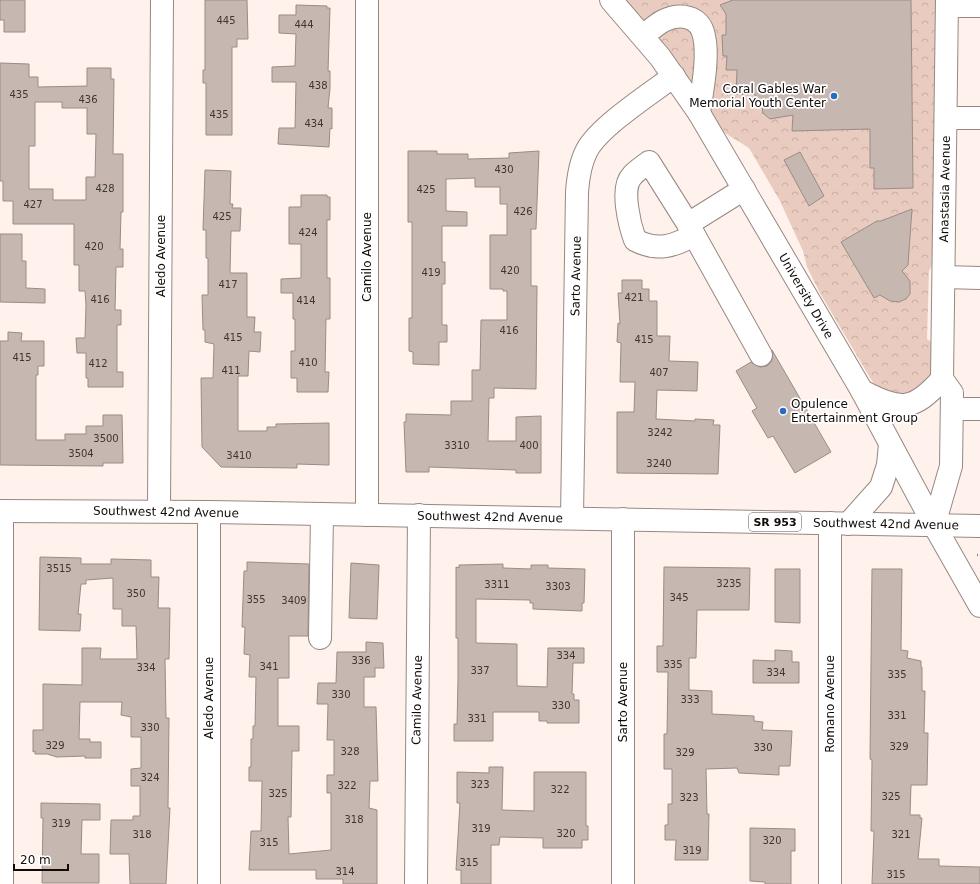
<svg xmlns="http://www.w3.org/2000/svg" width="980" height="884" viewBox="0 0 980 884" font-family="'DejaVu Sans',sans-serif">
<defs>
<pattern id="park-crowns" width="20" height="18" patternUnits="userSpaceOnUse"><rect width="20" height="18" fill="#e9ccbf"/><path d="M2 6a3 3 0 1 1 6 0M12 15a3 3 0 1 1 6 0" fill="none" stroke="#c7aea3"/></pattern>
</defs>
<rect width="100%" height="100%" fill="#fff1ec"/>
<polygon fill="url(#park-crowns)" points="625,0 935,0 935,259 929,271 927,339 937,345 934,380 907,399 877,387 872,381 820,293 807,267 803,251 780,201 749,148 725,133 667,49"/>
<g fill="#c7b7b1" stroke="#9a8c85" fill-rule="evenodd">
<polygon points="0,0 25,0 25,32 4,32 4,20 0,20"/>
<polygon points="205,0 247,0 248,39 237,39 237,47 232,47 232,135 206,135 206,83 203,83 203,70 205,70"/>
<polygon points="733,0 911,0 913,188 874,189 874,168 870,168 870,129 792,131 793,115 770,119 763,113 761,100 755,99 755,94 736,94 737,70 726,70 727,56 723,56 722,35 726,35 726,14 720,5"/>
<polygon points="296,5 327,6 327,8 330,8 328,71 330,71 330,88 328,108 332,108 332,129 330,128 329,147 278,144 279,128 295,128 296,82 272,82 272,67 295,66 296,34 279,33 279,15 296,15"/>
<path d="M0,63L29,64V77H38V87L87,86V68H111V79H114L113,154H123V212H121L120,249H123V267H116L115,310H121V325H117V372H123V387H88V378H86V353H77L76,338H85L86,305L85,291H79V265H74V224H13V201H3V181H0ZM35,102H62V108H87V134H96L95,177H86V200H53V189H29V146H35Z"/>
<polygon points="408,151 437,151 437,154 468,154 468,159 509,158 509,153 539,151 536,229 531,229 531,286 537,286 536,389 494,388 494,398 489,398 488,441 516,441 516,417 541,416 541,473 516,473 516,470 429,467 429,472 406,472 404,422 406,422 406,414 451,415 451,401 472,401 472,370 480,370 481,320 507,320 507,291 503,291 503,289 490,289 490,235 507,235 507,204 500,204 500,187 475,187 475,178 446,179 446,211 467,212 467,226 442,226 442,262 445,262 445,284 442,284 442,325 447,325 447,342 439,342 439,365 413,364 413,352 409,351 409,318 412,318 412,222 408,222"/>
<polygon points="800,152 824,196 809,206 784,160"/>
<polygon points="205,170 231,171 230,204 233,204 232,208 241,208 240,231 231,231 230,273 247,273 247,317 255,317 254,332 261,332 260,352 249,351 248,376 238,376 238,431 267,431 267,427 276,427 276,424 329,423 329,465 297,464 297,468 221,467 202,447 201,378 213,378 214,344 205,342 205,330 203,330 202,295 208,295 208,258 206,258 206,230 203,230"/>
<polygon points="301,195 327,195 327,197 330,197 330,220 327,220 327,278 330,278 330,319 326,319 325,372 329,372 328,392 297,392 297,378 291,378 291,351 295,351 295,319 293,319 293,293 281,293 281,279 301,278 301,244 289,244 289,207 301,207"/>
<polygon points="912,209 908,265 902,271 910,281 910,294 906,299 899,302 890,301 880,295 874,298 841,242 877,221 881,221"/>
<polygon points="0,234 22,234 22,261 26,261 26,288 45,289 45,303 0,302"/>
<polygon points="622,280 642,280 642,289 649,289 649,301 657,301 657,336 670,336 669,361 698,362 697,391 657,390 656,419 695,421 695,419 714,420 713,425 720,425 718,474 617,473 617,412 634,412 635,382 620,382 621,343 617,342 618,323 620,324 618,293 622,293"/>
<polygon points="8,332 22,333 21,341 44,341 44,366 38,366 38,375 36,375 36,440 65,440 65,434 86,434 86,426 103,426 103,415 122,415 123,463 103,463 103,466 0,465 0,341 8,341"/>
<polygon points="772,350 831,452 795,473 773,436 768,438 752,411 757,408 736,371 751,362 760,367 767,366 772,361"/>
<polygon points="40,557 81,558 81,564 111,564 111,559 151,560 151,577 159,577 158,608 170,608 169,659 165,659 166,718 169,718 168,808 170,808 166,884 130,884 129,854 110,854 111,820 133,820 133,816 140,816 140,786 131,786 131,769 141,768 141,737 131,737 131,717 121,715 122,702 80,702 79,739 90,739 90,742 101,742 101,758 85,758 85,756 57,757 47,754 35,754 35,751 33,752 33,730 43,730 43,684 82,685 82,648 101,648 100,659 137,659 136,626 122,626 122,609 113,609 113,578 86,580 86,584 81,584 78,614 81,614 80,631 39,630"/>
<polygon points="247,562 309,564 308,636 289,636 289,678 278,678 278,726 299,726 299,751 292,751 291,817 288,817 289,854 331,850 331,793 327,793 327,775 334,775 334,740 327,740 328,704 317,704 318,683 336,683 337,652 366,652 366,642 383,643 384,668 375,668 375,677 364,677 364,707 376,707 378,781 370,781 369,808 377,810 377,884 343,884 343,879 316,879 316,870 249,870 251,831 261,831 262,781 249,781 249,767 251,767 251,739 253,739 253,726 255,726 256,677 249,677 250,655 244,654 245,627 242,627 244,571 247,571"/>
<polygon points="351,563 379,565 377,619 349,618"/>
<polygon points="503,564 503,568 531,569 531,565 548,565 548,568 585,569 584,603 582,603 582,611 533,609 533,603 530,603 530,600 476,599 476,643 517,644 517,686 547,687 548,648 584,648 584,663 573,663 572,694 574,694 574,700 579,700 579,723 547,723 547,721 539,721 539,712 493,712 493,741 454,741 454,724 457,724 458,680 458,638 456,638 456,567 459,568 459,565"/>
<polygon points="664,567 750,568 749,610 697,610 696,658 689,658 689,690 712,691 712,714 754,716 754,721 763,722 762,730 792,731 790,766 779,766 779,775 739,773 737,768 706,769 707,814 709,814 708,860 675,860 676,840 665,840 665,825 668,825 668,804 672,804 672,769 664,769 664,734 667,734 668,672 657,672 657,646 663,646"/>
<polygon points="775,569 800,569 800,623 775,622"/>
<polygon points="872,569 902,569 901,650 908,651 907,658 921,661 921,667 922,667 922,691 925,691 924,733 928,733 927,785 911,785 910,815 920,815 920,818 922,818 918,859 939,859 939,866 980,867 980,884 872,884 874,831 871,831 872,760 870,759"/>
<polygon points="775,650 792,651 792,662 799,662 799,683 753,683 753,660 775,661"/>
<polygon points="489,767 503,767 502,810 534,811 534,772 586,772 586,826 588,826 588,840 582,840 582,848 543,848 543,838 500,837 499,845 491,845 491,884 461,884 461,870 456,870 460,803 457,803 457,772 489,773"/>
<polygon points="41,803 100,804 100,820 82,820 81,854 99,854 99,883 42,883 43,818 41,818"/>
<polygon points="750,828 795,829 795,851 791,851 791,884 765,884 765,882 750,881"/>
</g>
<g fill="none" stroke-linecap="round" stroke-linejoin="round">
<defs>
<g id="minor">
<polyline points="611,0 660,57 699,113 862,391 934,525 980,606"/>
<polyline points="947,6 980,6"/>
<path d="M643,36C649,31 656,25 663,21C679,13 700,15 704,36C709,57 702,91 699,113"/>
<polyline points="946,118 980,118"/>
<polyline points="744,189 688,224 761,355"/>
<path d="M688,224L649,162C644,166 636,171 632,176C620,188 630,226 635,240C658,252 674,246 694,235"/>
<polyline points="944,277 980,278"/>
<path d="M862,391C900,410 912,413 942,379"/>
<polyline points="952,409 980,409"/>
<polyline points="2,511 2,884"/>
<polyline points="159,511 162,0"/>
<polyline points="209,512 209,884"/>
<polyline points="367,515 367,0"/>
<path d="M572,518L577,192C578,178 580,163 587,150C599,127 651,93 674,76"/>
<polyline points="623,519 623,884"/>
<polyline points="848,524 881,487 888,465 890,444"/>
<polyline points="934,525 951,466 952,393 942,379 947,0"/>
<polyline points="320,638 322,514"/>
<polyline points="416,884 419,515"/>
<polyline points="830,884 830,523"/>
</g>
<polyline id="major" points="0,511 209,512 980,526"/>
</defs>
<use href="#minor" stroke="#968881" stroke-width="24"/>
<use href="#major" stroke="#968881" stroke-width="24"/>
<polyline stroke="#928884" stroke-width="2.5" stroke-dasharray="1 3" stroke-linecap="butt" points="977,555 980,555"/>
<use href="#minor" stroke="#fff" stroke-width="22"/>
<use href="#major" stroke="#fff" stroke-width="22"/>
</g>
<g fill="#286dbe" stroke="#fff" stroke-width="1.5">
<circle cx="834" cy="96" r="4"/>
<circle cx="783" cy="411" r="4"/>
</g>
<g text-anchor="middle" stroke-width="3.5" stroke-linejoin="round" paint-order="stroke">
<g font-size="10" fill="#3e3633">
<text x="226" y="24">445</text>
<text x="304" y="28">444</text>
<text x="318" y="89">438</text>
<text x="19" y="98">435</text>
<text x="88" y="103">436</text>
<text x="219" y="118">435</text>
<text x="314" y="127">434</text>
<text x="504" y="173">430</text>
<text x="105" y="192">428</text>
<text x="426" y="193">425</text>
<text x="33" y="208">427</text>
<text x="523" y="215">426</text>
<text x="222" y="220">425</text>
<text x="308" y="236">424</text>
<text x="94" y="250">420</text>
<text x="510" y="274">420</text>
<text x="431" y="276">419</text>
<text x="228" y="288">417</text>
<text x="634" y="301">421</text>
<text x="100" y="303">416</text>
<text x="306" y="304">414</text>
<text x="509" y="334">416</text>
<text x="233" y="341">415</text>
<text x="644" y="343">415</text>
<text x="22" y="361">415</text>
<text x="308" y="366">410</text>
<text x="98" y="367">412</text>
<text x="231" y="374">411</text>
<text x="659" y="376">407</text>
<text x="660" y="436">3242</text>
<text x="106" y="442">3500</text>
<text x="457" y="449">3310</text>
<text x="529" y="449">400</text>
<text x="81" y="457">3504</text>
<text x="239" y="459">3410</text>
<text x="659" y="467">3240</text>
<text x="59" y="572">3515</text>
<text x="729" y="587">3235</text>
<text x="497" y="588">3311</text>
<text x="558" y="590">3303</text>
<text x="136" y="597">350</text>
<text x="679" y="601">345</text>
<text x="256" y="603">355</text>
<text x="294" y="604">3409</text>
<text x="566" y="659">334</text>
<text x="361" y="664">336</text>
<text x="673" y="668">335</text>
<text x="269" y="670">341</text>
<text x="146" y="671">334</text>
<text x="480" y="674">337</text>
<text x="776" y="676">334</text>
<text x="897" y="678">335</text>
<text x="341" y="698">330</text>
<text x="690" y="703">333</text>
<text x="561" y="709">330</text>
<text x="897" y="719">331</text>
<text x="477" y="722">331</text>
<text x="150" y="731">330</text>
<text x="55" y="749">329</text>
<text x="899" y="750">329</text>
<text x="763" y="751">330</text>
<text x="350" y="755">328</text>
<text x="685" y="756">329</text>
<text x="150" y="781">324</text>
<text x="480" y="788">323</text>
<text x="347" y="789">322</text>
<text x="560" y="793">322</text>
<text x="278" y="797">325</text>
<text x="891" y="800">325</text>
<text x="689" y="801">323</text>
<text x="354" y="823">318</text>
<text x="61" y="827">319</text>
<text x="481" y="832">319</text>
<text x="566" y="837">320</text>
<text x="142" y="838">318</text>
<text x="901" y="838">321</text>
<text x="772" y="844">320</text>
<text x="269" y="846">315</text>
<text x="692" y="854">319</text>
<text x="469" y="866">315</text>
<text x="345" y="875">314</text>
<text x="896" y="878">315</text>
</g>
<rect fill="#fff" stroke="#585453" stroke-width="1" x="749" y="513" width="52" height="18" rx="3"/>
<g font-size="11" font-weight="bold" fill="#100b09">
<text x="775" y="526">SR 953</text>
</g>
<g font-size="12" fill="#100b09" stroke="#fff" text-anchor="end">
<text x="826" y="93">Coral Gables War<tspan x="826" dy="14">Memorial Youth Center</tspan></text>
<text x="791" y="408" text-anchor="start">Opulence<tspan x="791" dy="14">Entertainment Group</tspan></text>
</g>
<g font-size="12" fill="#100b09" stroke="#fff">
<text transform="translate(945 189) rotate(-89)" y="4">Anastasia Avenue</text>
<text transform="translate(161 256) rotate(-90)" y="4">Aledo Avenue</text>
<text transform="translate(367 257) rotate(-90)" y="4">Camilo Avenue</text>
<text transform="translate(576 276) rotate(-89)" y="4">Sarto Avenue</text>
<text transform="translate(806 296) rotate(60)" y="4">University Drive</text>
<text transform="translate(166 512) rotate(1)" y="4">Southwest 42nd Avenue</text>
<text transform="translate(490 517) rotate(1)" y="4">Southwest 42nd Avenue</text>
<text transform="translate(886 524) rotate(1)" y="4">Southwest 42nd Avenue</text>
<text transform="translate(209 698) rotate(-90)" y="4">Aledo Avenue</text>
<text transform="translate(417 700) rotate(-89)" y="4">Camilo Avenue</text>
<text transform="translate(623 702) rotate(-90)" y="4">Sarto Avenue</text>
<text transform="translate(830 704) rotate(-90)" y="4">Romano Avenue</text>
</g>
</g>
<path d="M14 864v6h54v-6" fill="none" stroke="#100b09" stroke-width="2"/>
<text x="20" y="864" font-size="12" fill="#100b09" stroke="#ffffff" stroke-width="3" paint-order="stroke">20 m</text>
</svg>
